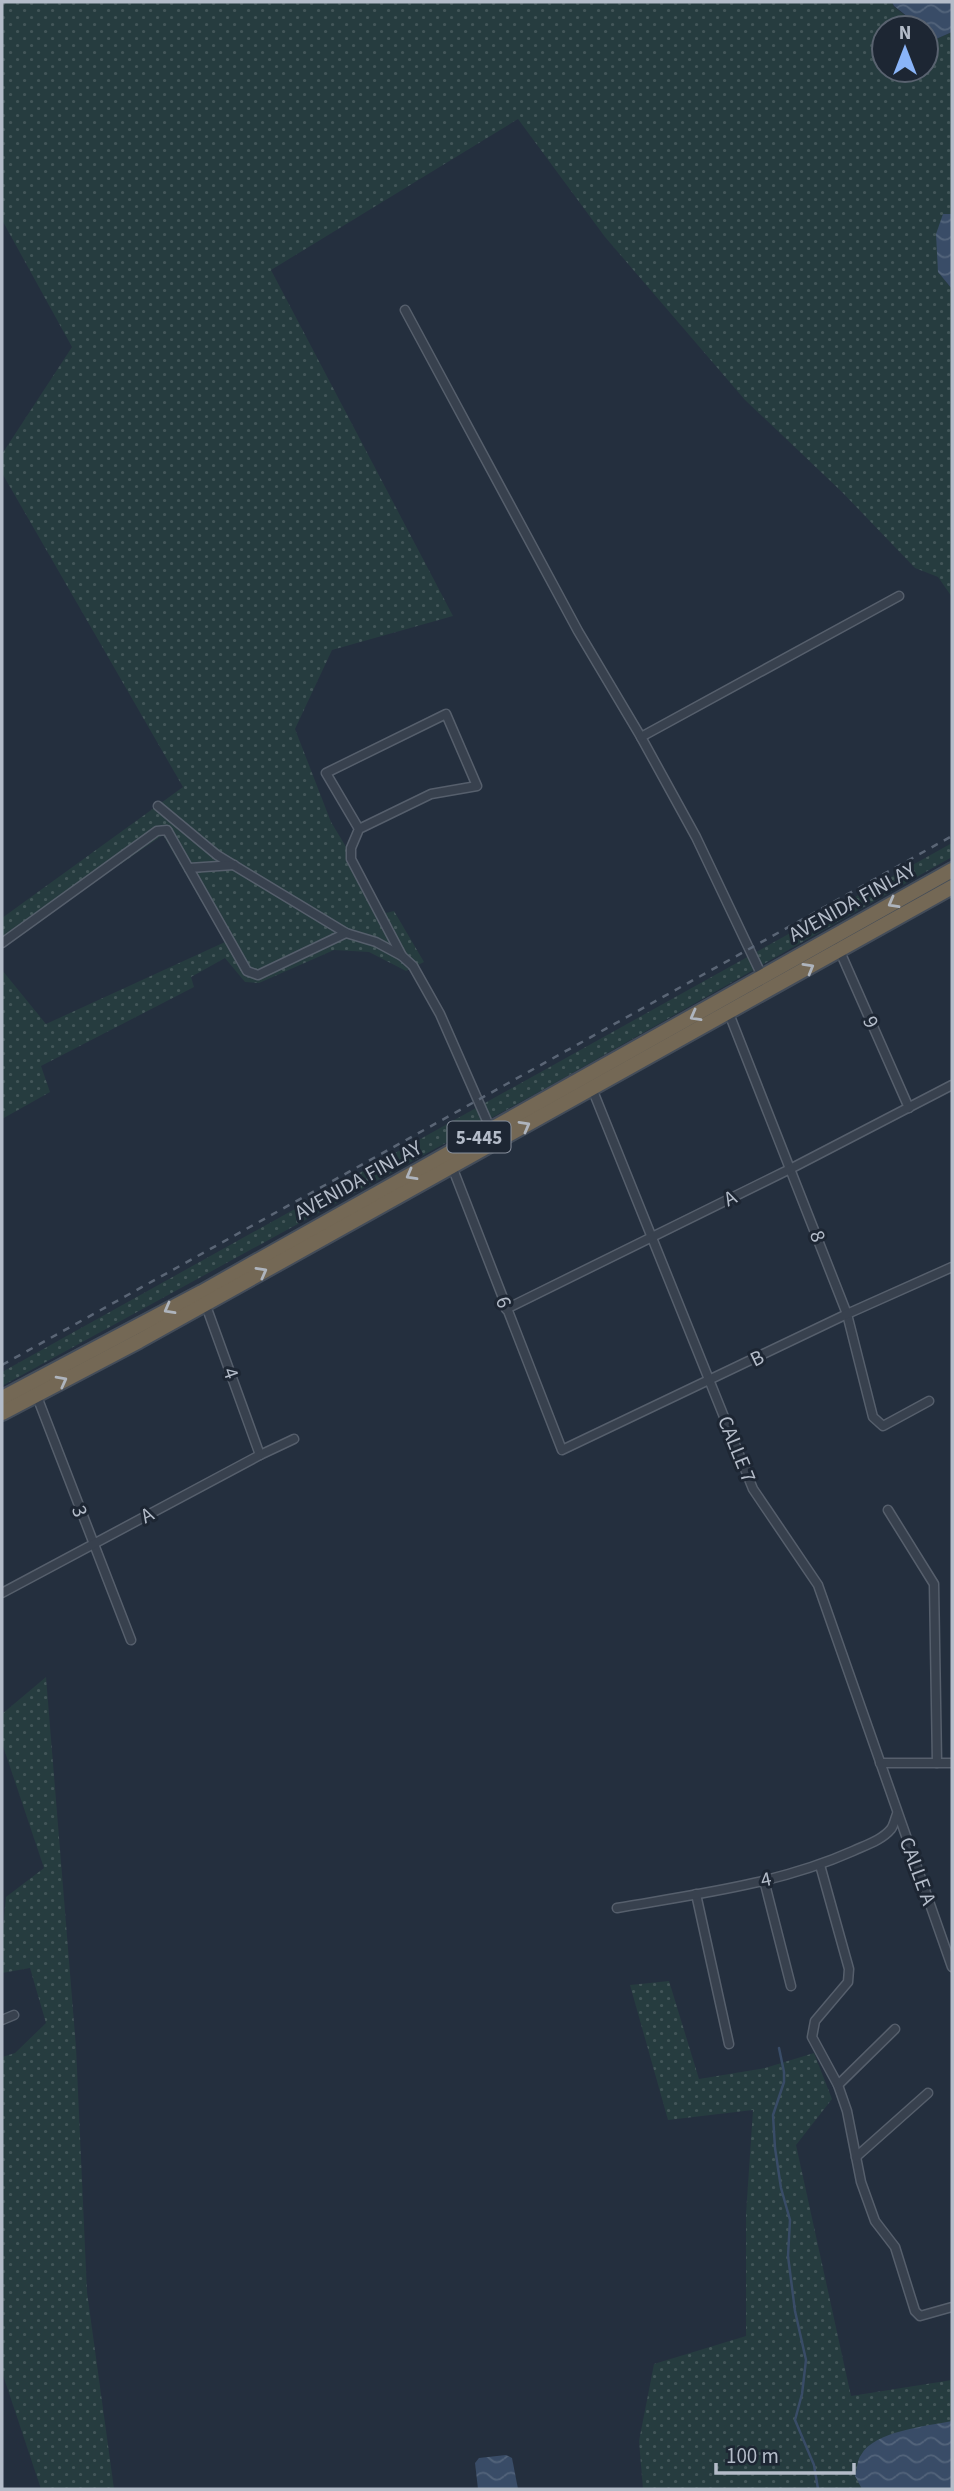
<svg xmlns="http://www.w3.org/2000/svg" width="954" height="2491" viewBox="0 0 954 2491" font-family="'Source Sans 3',sans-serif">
<defs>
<pattern id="green-dots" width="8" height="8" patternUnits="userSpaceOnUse" patternTransform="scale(1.75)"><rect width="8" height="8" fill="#263c3f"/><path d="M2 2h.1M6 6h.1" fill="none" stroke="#435659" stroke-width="1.8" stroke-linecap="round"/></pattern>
<pattern id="water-waves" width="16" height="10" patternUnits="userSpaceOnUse" patternTransform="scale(1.75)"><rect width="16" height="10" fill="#394c67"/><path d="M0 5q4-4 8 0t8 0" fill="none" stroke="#53647b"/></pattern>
</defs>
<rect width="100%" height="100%" fill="#242f3e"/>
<g fill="url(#green-dots)">
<polygon points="2,2 892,2 894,7 922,28 884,28 884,70 926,70 926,31 936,39 952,32 952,214 943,215 938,272 952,289 952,597 938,577 915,568 842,492 745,400 605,237 518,119 271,270 453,616 332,650 295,729 331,822 386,913 394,911 424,962 406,971 369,952 334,950 259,983 245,982 225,958 191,977 194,987 41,1066 50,1092 2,1119 2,970 46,1024 225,942 163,835 2,945 2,918 183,787 2,473 2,454 72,347 2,220"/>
<polygon points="952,843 952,857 546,1088 2,1386 2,1372"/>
<polygon points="46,1677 76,2047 87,2292 114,2489 41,2489 2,2372 2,2057 15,2053 46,2023 30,1968 2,1973 2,1936 6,1897 44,1868 2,1743 2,1714"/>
<polygon points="669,1981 699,2079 765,2068 814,2053 832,2099 796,2145 851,2396 952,2380 952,2489 643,2489 639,2441 654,2364 746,2336 746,2214 753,2110 668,2120 630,1985"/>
</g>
<g fill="url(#water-waves)">
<polygon points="892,2 952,2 952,32 936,39 926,31 926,28 922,28 894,6"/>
<polygon points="943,214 952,214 952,289 938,272 936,234"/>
<path d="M952,2421V2489H862L855,2476C857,2470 857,2460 861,2455C874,2431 927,2426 952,2421Z"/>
<polygon points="506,2455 512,2458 518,2489 478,2489 475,2463 479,2458"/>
</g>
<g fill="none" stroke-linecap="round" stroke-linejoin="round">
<polyline stroke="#394c67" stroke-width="2.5" points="779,2048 784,2072 784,2082 773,2115 775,2148 781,2188 790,2220 788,2256 795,2311 806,2360 802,2394 795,2420 814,2465 818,2489"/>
<defs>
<g id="street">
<polyline points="405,310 578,631 641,737 696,837 763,978"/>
<polyline points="641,737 899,596"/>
<polyline points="158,806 217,855 346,933 376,942 402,956 413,966 440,1014 491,1130"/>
<polyline points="359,829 326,773 446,714 477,786 431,794 359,829 351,848 351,859 402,956"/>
<polyline points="189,868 234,865"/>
<polyline points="2,943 157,831 167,830 247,971 258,975 346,933"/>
<polyline points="838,947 909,1108"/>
<polyline points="728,1011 847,1314 873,1417 883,1426 929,1401"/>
<polyline points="591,1086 753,1489 818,1585 952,1967"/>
<polyline points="451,1164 562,1450 847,1314 952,1267"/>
<polyline points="205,1303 260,1455"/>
<polyline points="506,1309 792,1168 952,1085"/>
<polyline points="36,1394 131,1640"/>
<polyline points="888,1510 934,1584 937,1763"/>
<polyline points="2,1593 260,1455 294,1439"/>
<polyline points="880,1763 952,1763"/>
<polyline points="820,1865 849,1969 848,1982 815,2021 812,2037 838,2085 847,2111 861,2182 875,2221 895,2247 915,2311 920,2316 952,2307"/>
<polyline points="764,1880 791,1986"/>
<polyline points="696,1894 729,2044"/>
<path d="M617,1908C697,1894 779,1884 853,1851C866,1845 882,1840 891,1829C894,1825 895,1819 897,1814"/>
<polyline points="2,2020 14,2015"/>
<polyline points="838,2085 895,2029"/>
<polyline points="856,2157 928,2093"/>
</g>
<g id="highway">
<polyline points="2,1398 202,1292 952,870"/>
<polyline points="2,1413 139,1341 952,887"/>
</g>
</defs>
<use href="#street" stroke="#565f6c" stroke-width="11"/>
<use href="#highway" stroke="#434c59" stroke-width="18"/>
<use href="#street" stroke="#38414e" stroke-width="8"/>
<use href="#highway" stroke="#746855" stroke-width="14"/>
<polyline stroke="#5a6575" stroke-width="2.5" stroke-dasharray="7 7" stroke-linecap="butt" points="2,1365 952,836"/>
</g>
<defs><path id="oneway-chevron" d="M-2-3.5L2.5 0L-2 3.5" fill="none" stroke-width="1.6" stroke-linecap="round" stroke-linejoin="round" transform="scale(1.75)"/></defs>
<g stroke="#aeb4bd">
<use href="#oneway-chevron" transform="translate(893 903) rotate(151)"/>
<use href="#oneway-chevron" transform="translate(809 968) rotate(-30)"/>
<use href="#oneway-chevron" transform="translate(695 1016) rotate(151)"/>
<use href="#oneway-chevron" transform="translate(525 1126) rotate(-29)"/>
<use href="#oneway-chevron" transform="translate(411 1175) rotate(151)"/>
<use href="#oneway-chevron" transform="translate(262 1272) rotate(-29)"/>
<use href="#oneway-chevron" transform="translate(169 1309) rotate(151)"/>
<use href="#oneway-chevron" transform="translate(62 1381) rotate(-28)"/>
</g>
<g text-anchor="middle" stroke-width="6" stroke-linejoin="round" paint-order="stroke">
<rect fill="#1d2633" stroke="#878f9c" stroke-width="2" x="447.5" y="1121.5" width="63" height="31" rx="5"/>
<g font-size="19" font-weight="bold" fill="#b4bcc9">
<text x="479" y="1144">5-445</text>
</g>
<g font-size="21" fill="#b4bcc9" stroke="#1d2633">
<text transform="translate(852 902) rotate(-29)" y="7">AVENIDA FINLAY</text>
<text transform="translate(871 1022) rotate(66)" y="7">9</text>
<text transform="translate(358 1180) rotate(-29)" y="7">AVENIDA FINLAY</text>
<text transform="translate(730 1198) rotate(-26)" y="7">A</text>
<text transform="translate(818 1236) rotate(69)" y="7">8</text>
<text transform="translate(504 1302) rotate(69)" y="7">6</text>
<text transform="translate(757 1358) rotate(-26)" y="7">B</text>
<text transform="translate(231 1373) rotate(70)" y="7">4</text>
<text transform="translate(737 1449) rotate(68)" y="7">CALLE 7</text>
<text transform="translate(80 1511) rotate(69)" y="7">3</text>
<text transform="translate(147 1515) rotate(-28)" y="7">A</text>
<text transform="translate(918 1871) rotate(70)" y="7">CALLE A</text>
<text transform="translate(766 1879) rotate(-12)" y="7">4</text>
</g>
</g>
<rect width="954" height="2491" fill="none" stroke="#b4bcc9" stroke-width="7"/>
<g transform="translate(905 49)"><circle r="33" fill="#1d2633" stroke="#59626f" stroke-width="2"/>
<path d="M0-5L12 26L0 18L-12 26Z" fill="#8ab4f8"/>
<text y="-10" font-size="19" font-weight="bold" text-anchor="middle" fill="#b4bcc9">N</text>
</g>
<path d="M716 2463v10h138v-10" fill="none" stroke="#b4bcc9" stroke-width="3.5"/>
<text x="726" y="2463" font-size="21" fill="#b4bcc9" stroke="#1d2633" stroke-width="5" paint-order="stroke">100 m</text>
</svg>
